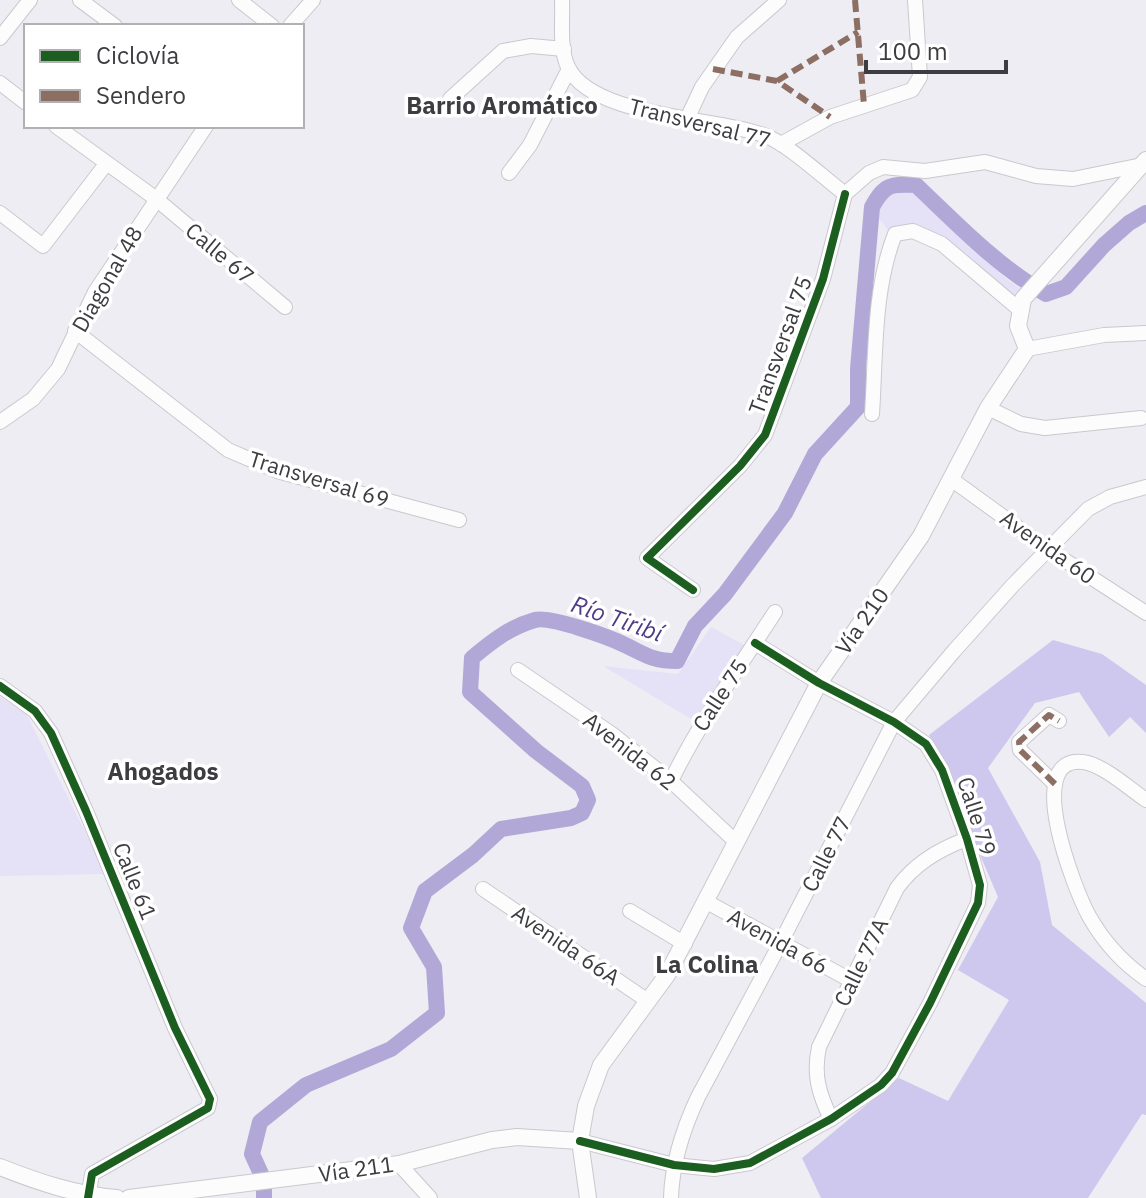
<svg xmlns="http://www.w3.org/2000/svg" width="1146" height="1198" viewBox="0 0 1146 1198" font-family="'IBM Plex Sans',sans-serif">
<rect width="100%" height="100%" fill="#eeedf3"/>
<g fill="#e5e2f8">
<polygon points="901,187 919,189 1004,277 1021,289 1013,301 944,242 891,234 874,212 887,192"/>
<polygon points="711,627 746,646 696,722 603,666 678,674"/>
<polygon points="0,697 27,715 106,874 0,876"/>
</g>
<polygon fill="#cec7ee" points="1053,640 1102,654 1146,685 1146,733 1130,717 1109,737 1079,692 1035,703 988,768 1040,862 1052,925 1146,1003 1146,1115 1142,1114 1088,1198 821,1198 802,1158 899,1078 948,1101 1009,1000 958,970 998,897 929,735"/>
<g fill="none" stroke-linecap="round" stroke-linejoin="round">
<g stroke="#b1a8d7" stroke-width="16">
<path d="M262,1176L252,1154L260,1122L306,1085L391,1049L437,1013L434,967L411,928L425,891L473,855L501,829L571,818L582,813L588,800L582,786L536,751L470,692L472,658C491,642 510,627 535,620C550,616 609,637 625,645C646,655 653,661 677,661L695,626L725,594L785,513L815,454L858,407V369L872,207C885,184 890,184 916,185C957,224 997,266 1046,294L1066,287L1104,245L1129,223L1146,213"/>
<polyline points="264,1186 264,1198"/>
</g>
<defs>
<g id="minor">
<polyline points="80,0 115,26"/>
<polyline points="239,0 272,26"/>
<path d="M562,0C563,21 559,48 568,67C592,118 719,117 766,136C789,145 824,178 845,194"/>
<polyline points="290,26 313,0"/>
<polyline points="0,38 30,0"/>
<polyline points="0,83 26,103"/>
<polyline points="450,99 503,51 531,46 564,49"/>
<polyline points="687,119 702,87 737,37 779,0"/>
<polyline points="56,126 155,198 285,307"/>
<polyline points="781,144 830,117 912,90 920,77 915,0"/>
<polyline points="509,173 530,145 569,69"/>
<polyline points="845,194 869,173 883,167 925,171 985,162 1036,176 1073,179 1142,165"/>
<polyline points="0,213 43,246 106,164"/>
<polyline points="75,331 228,450 277,471 459,520"/>
<polyline points="1027,349 1104,335 1146,333"/>
<polyline points="988,408 1021,424 1045,428 1141,418"/>
<path d="M872,414C876,355 873,290 895,234L913,231L942,244L1020,310"/>
<polyline points="0,422 33,399 58,369 95,292 206,126"/>
<polyline points="951,479 1049,550 1146,613"/>
<polyline points="693,590 647,558 740,466 765,435 823,279 845,194"/>
<polyline points="518,670 612,734 671,781 735,841"/>
<polyline points="0,686 35,711 51,733 86,811 175,1028 210,1099 208,1108 92,1174 88,1198"/>
<path d="M671,781C700,721 739,668 775,612"/>
<polyline points="1055,784 1020,750 1019,742 1049,715 1059,721"/>
<path d="M1146,800C1130,789 1102,764 1083,762C1021,755 1076,893 1089,916C1103,941 1123,963 1146,979"/>
<polyline points="483,889 648,1001"/>
<polyline points="705,901 852,981"/>
<polyline points="630,911 685,944"/>
<path d="M831,1119C819,1094 813,1075 819,1047L897,888C915,863 939,849 967,839"/>
<polyline points="580,1141 674,1165 714,1169 750,1163 831,1119 881,1085 892,1073 930,1003 978,903 980,885 967,839 942,770 926,744 894,722 819,683 755,643"/>
<polyline points="399,1164 430,1198"/>
<path d="M671,1198C672,1162 683,1129 698,1097L780,944L894,722L954,651L1013,585L1088,509L1110,497L1146,487"/>
</g>
<g id="major">
<path d="M0,1167C38,1182 76,1195 117,1198"/>
<polyline points="129,1198 399,1164 492,1140 517,1137 580,1141"/>
<polyline points="588,1198 580,1141 586,1106 601,1065 667,975 819,683 921,536 988,408 1027,349 1018,326 1023,299 1146,160"/>
</g>
</defs>
<use href="#minor" stroke="#c9c9cd" stroke-width="16"/>
<use href="#major" stroke="#c9c9cd" stroke-width="18"/>
<use href="#minor" stroke="#fcfcfd" stroke-width="14"/>
<use href="#major" stroke="#fcfcfd" stroke-width="16"/>
<g stroke="#8d6e63" stroke-width="6" stroke-dasharray="12 6" stroke-linecap="butt">
<polyline points="855,0 864,105"/>
<polyline points="713,69 777,81 830,117"/>
<polyline points="777,81 858,32"/>
<polyline points="1055,784 1020,750 1019,742 1049,715 1059,721"/>
</g>
<defs>
<g id="cycleway">
<polyline points="693,590 647,558 740,466 765,435 823,279 845,194"/>
<polyline points="0,686 35,711 51,733 86,811 175,1028 210,1099 208,1108 92,1174 88,1198"/>
<polyline points="580,1141 674,1165 714,1169 750,1163 831,1119 881,1085 892,1073 930,1003 978,903 980,885 967,839 942,770 926,744 894,722 819,683 755,643"/>
</g>
</defs>
<use href="#cycleway" stroke="#fff" stroke-width="13"/>
<use href="#cycleway" stroke="#1b5e20" stroke-width="8"/>
</g>
<g text-anchor="middle" stroke-width="7" stroke-linejoin="round" paint-order="stroke">
<g font-size="22" fill="#3d3c40" stroke="#fff">
<text transform="translate(700 123) rotate(14)" y="8">Transversal 77</text>
<text transform="translate(220 253) rotate(40)" y="8">Calle 67</text>
<text transform="translate(107 279) rotate(-60)" y="8">Diagonal 48</text>
<text transform="translate(780 345) rotate(-70)" y="8">Transversal 75</text>
<text transform="translate(319 479) rotate(17)" y="8">Transversal 69</text>
<text transform="translate(1048 547) rotate(35)" y="8">Avenida 60</text>
<text transform="translate(862 621) rotate(-55)" y="8">Vía 210</text>
<text transform="translate(720 695) rotate(-57)" y="8">Calle 75</text>
<text transform="translate(630 751) rotate(38)" y="8">Avenida 62</text>
<text transform="translate(977 816) rotate(72)" y="8">Calle 79</text>
<text transform="translate(826 854) rotate(-63)" y="8">Calle 77</text>
<text transform="translate(135 881) rotate(68)" y="8">Calle 61</text>
<text transform="translate(778 941) rotate(29)" y="8">Avenida 66</text>
<text transform="translate(566 945) rotate(34)" y="8">Avenida 66A</text>
<text transform="translate(861 962) rotate(-64)" y="8">Calle 77A</text>
<text transform="translate(356 1169) rotate(-8)" y="8">Vía 211</text>
</g>
<g font-size="24" font-weight="bold" fill="#3d3c40" stroke="#fff">
<text x="502" y="114">Barrio Aromático</text>
<text x="163" y="780">Ahogados</text>
<text x="707" y="973">La Colina</text>
</g>
<g font-size="24" font-style="italic" fill="#4e3b88" stroke="#fff">
<text transform="translate(617 619) rotate(19)" y="8">Río Tiribí</text>
</g>
</g>
<rect x="24" y="24" width="280" height="104" fill="#ffffff" stroke="#b1b1b3" stroke-width="2"/>
<rect x="40" y="50" width="40" height="12" fill="#1b5e20" stroke="#b1b1b3" stroke-width="2"/>
<text x="96" y="64" font-size="24" fill="#3d3c40">Ciclovía</text>
<rect x="40" y="90" width="40" height="12" fill="#8d6e63" stroke="#b1b1b3" stroke-width="2"/>
<text x="96" y="104" font-size="24" fill="#3d3c40">Sendero</text>
<path d="M866 60v12h140v-12" fill="none" stroke="#3d3c40" stroke-width="4"/>
<text x="878" y="60" font-size="24" fill="#3d3c40" stroke="#ffffff" stroke-width="6" paint-order="stroke">100 m</text>
</svg>
